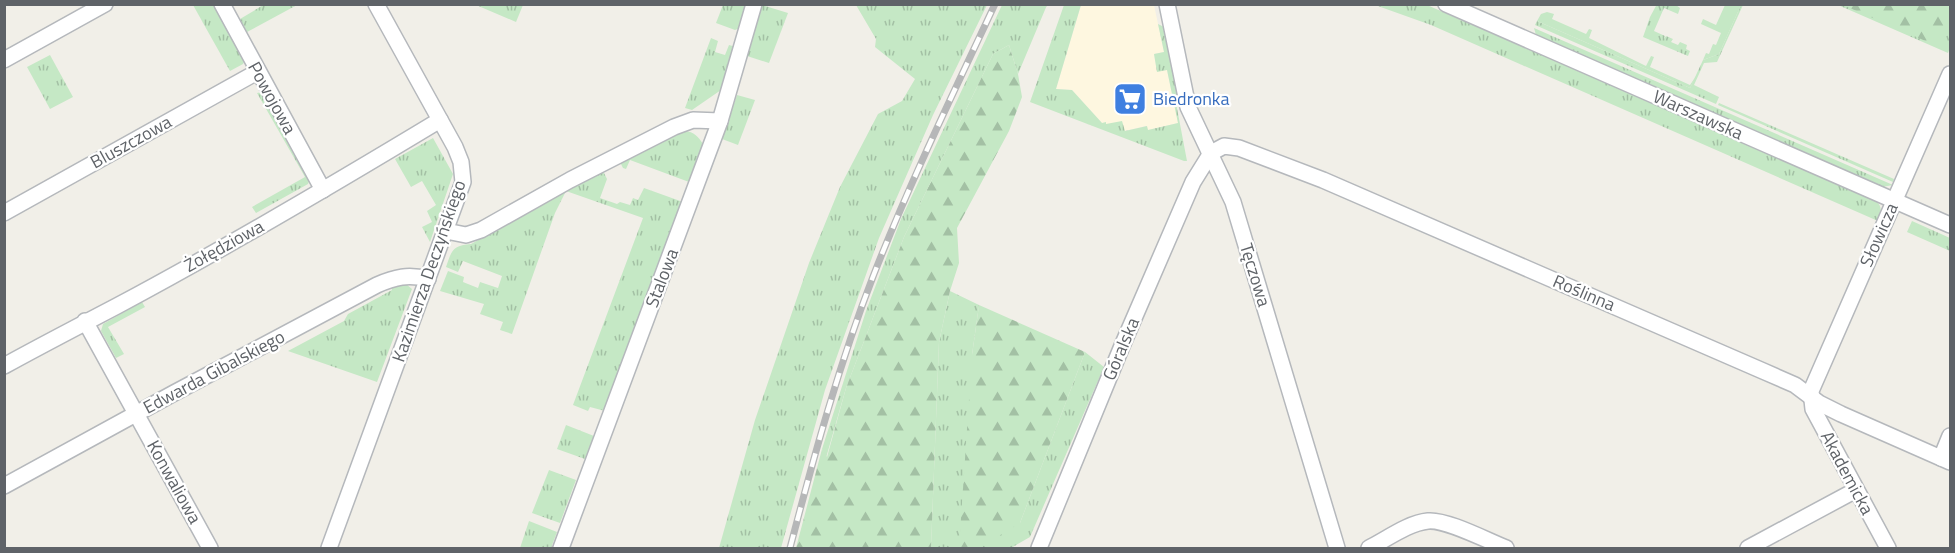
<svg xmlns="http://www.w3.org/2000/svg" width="1955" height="553" viewBox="0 0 1955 553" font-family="'Titillium Web',sans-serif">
<defs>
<pattern id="grass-tufts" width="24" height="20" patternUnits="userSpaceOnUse" patternTransform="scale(1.5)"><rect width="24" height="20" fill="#c5e8c5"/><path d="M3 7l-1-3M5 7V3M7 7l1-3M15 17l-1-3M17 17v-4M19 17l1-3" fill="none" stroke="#a3c0a4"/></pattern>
<pattern id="forest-firs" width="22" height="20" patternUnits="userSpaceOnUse" patternTransform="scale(1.5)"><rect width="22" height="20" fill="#c5e8c5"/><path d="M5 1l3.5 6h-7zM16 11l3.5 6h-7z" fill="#a3c0a4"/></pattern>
</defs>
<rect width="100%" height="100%" fill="#f1efe8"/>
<polygon fill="#fef7e0" points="1081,5 1154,5 1164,52 1154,54 1157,71 1167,70 1178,123 1148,130 1146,126 1124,131 1102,123 1072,90 1056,89"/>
<g fill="url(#grass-tufts)">
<polygon points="265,4 297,5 247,32 240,19"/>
<polygon points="1657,4 1676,5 1680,8 1678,14 1664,8 1654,31 1665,36 1664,39 1666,36 1673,39 1671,42 1678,45 1680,42 1687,45 1686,49 1690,51 1688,56 1643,37 1650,17"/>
<polygon points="193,5 214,5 245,60 243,64 230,71"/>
<polygon points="476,5 523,5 516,22"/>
<polygon points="723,5 746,5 740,28 735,30 716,23"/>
<polygon points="762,5 788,13 769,63 747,56"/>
<polygon points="856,5 987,5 933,115 879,238 825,390 781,548 719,548 755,420 809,263 840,187 878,114 902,101 915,79 875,47 876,39"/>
<polygon points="1002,5 1047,5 1018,74 1009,45 993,54 904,237 846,388 826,458 822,449 866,311 901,219"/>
<polygon points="1064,5 1081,5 1056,89 1072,90 1102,123 1106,122 1106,124 1122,121 1125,131 1147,126 1148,130 1178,123 1167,70 1157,72 1154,54 1164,52 1158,24 1164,27 1181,102 1176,103 1187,161 1184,161 1030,102"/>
<path d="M1375,5H1427L1876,201C1883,207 1881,213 1878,221L1431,25Z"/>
<polygon points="1741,5 1743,5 1717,62 1704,63 1694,85 1719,97 1716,104 1535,25 1537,21 1690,88 1703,60 1719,54"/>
<polygon points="1838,5 1950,5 1950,48 1948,53"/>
<polygon points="1534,28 1893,185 1882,187 1536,35"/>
<polygon points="711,38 718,41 715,52 725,55 729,45 736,47 721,90 692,110 685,108"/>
<polygon points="50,55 73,97 50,109 27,67"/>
<polygon points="262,92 310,179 308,184 256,213 252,207 305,177 257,93"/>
<polygon points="737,95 755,100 738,145 722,139"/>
<polygon points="1719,103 1894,179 1893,182 1718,105"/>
<path d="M685,131C694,132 698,136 703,144L689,182L630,160L626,169L623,168L620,162Z"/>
<polygon points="433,138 453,174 430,242 422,227 432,222 427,211 436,205 422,181 411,187 395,159"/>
<path d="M603,171L607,179L600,198L617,204L620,202L630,205L633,198L638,200L644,188L683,202L605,411L590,407L588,411L573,405L643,218L566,191L555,213L512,334L500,330L503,322L480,314L484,304L440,291L448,271L464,277L463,282L478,288L480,282L498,288L502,276L463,261L458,272L446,267C452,250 452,246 471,244Z"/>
<polygon points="1912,221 1950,238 1950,251 1907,232"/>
<polygon points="406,284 412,289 377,382 288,351 344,321 348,314 392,290 391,286"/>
<polygon points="950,291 979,305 972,355 1020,523 1085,352 1104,367 1030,537 1011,548 931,548 939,342"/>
<polygon points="142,302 145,307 108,327 124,354 116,358 101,331 103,324"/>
<polygon points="566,425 594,436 585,459 557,449"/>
<polygon points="549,470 576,480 560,523 532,513"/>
<polygon points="529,521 557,532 551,548 520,548"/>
</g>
<g fill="url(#forest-firs)">
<polygon points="1843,5 1950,5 1950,15 1937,46"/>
<polygon points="1009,45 1018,74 1022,97 1009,131 957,228 959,263 950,291 939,342 931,548 796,548 822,449 827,457 846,388 904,237 993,54"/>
<polygon points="979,305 1085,352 1020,523 979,548 959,548 972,355"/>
</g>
<g fill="#c5e8c5">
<polygon points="1725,5 1741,5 1719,54 1703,60 1706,53 1709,54 1713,44 1716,45 1721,33 1701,24 1703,19 1716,25"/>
<polygon points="1547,12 1554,14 1552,19 1586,34 1589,29 1592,30 1589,38 1646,66 1651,56 1654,57 1650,67 1690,85 1696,76 1690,88 1537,21 1541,14"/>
</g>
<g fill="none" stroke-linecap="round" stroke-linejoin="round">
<defs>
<g id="minor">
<polyline points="222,4 323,190"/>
<polyline points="1167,4 1188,107 1233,202 1337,548"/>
<polyline points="1446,4 1950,225"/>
<polyline points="4,60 105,4"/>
<polyline points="4,213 257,72"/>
<polyline points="446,231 466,235 481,230 570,180 674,127 693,120 720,121"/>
<polyline points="85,321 210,548"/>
<path d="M4,366C42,345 79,326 117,306C226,248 334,184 440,120"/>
<polyline points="1941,458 1950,436"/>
<path d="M4,486L174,393L377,285C395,277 408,274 428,279"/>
<polyline points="329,548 463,182 461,162 455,147 376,4"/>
<polyline points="561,548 720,121 754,4"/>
<polyline points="1039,548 1122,346 1193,182 1211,153 1224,146 1239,148 1323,180 1763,371 1795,385 1819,403 1841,414 1950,462"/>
<path d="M1369,548C1387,539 1408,523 1428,521C1446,519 1488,541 1506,548"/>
<polyline points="1748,548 1856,490"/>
<polyline points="1888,548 1813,409 1811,391 1950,74"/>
</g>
</defs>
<use href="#minor" stroke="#b5b8bc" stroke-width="18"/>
<use href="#minor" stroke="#fff" stroke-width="15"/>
<defs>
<path id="rail" d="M790,548C814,456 839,364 874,274C910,182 953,94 995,4"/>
</defs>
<use href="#rail" stroke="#b6b7b8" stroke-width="7"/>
<use href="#rail" stroke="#fff" stroke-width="4.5" stroke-dasharray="14" stroke-linecap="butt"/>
</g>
<defs>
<symbol id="supermarket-square" viewBox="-11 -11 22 22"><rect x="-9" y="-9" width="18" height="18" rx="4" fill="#3f7fe0" stroke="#fff"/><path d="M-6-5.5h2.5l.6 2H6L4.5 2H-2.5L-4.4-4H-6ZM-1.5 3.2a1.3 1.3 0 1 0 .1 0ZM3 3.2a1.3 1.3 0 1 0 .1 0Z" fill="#fff"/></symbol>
</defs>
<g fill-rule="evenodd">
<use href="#supermarket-square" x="1111" y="80" width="38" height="38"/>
</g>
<g text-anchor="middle" stroke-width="4.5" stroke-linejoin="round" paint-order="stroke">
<g font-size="18" fill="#5f6368" stroke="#fff">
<text transform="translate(272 98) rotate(61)" y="6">Powojowa</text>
<text transform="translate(1698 115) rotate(24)" y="6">Warszawska</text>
<text transform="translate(131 142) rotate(-29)" y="6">Bluszczowa</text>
<text transform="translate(1879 235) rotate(-66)" y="6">Słowicza</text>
<text transform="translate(224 246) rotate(-29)" y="6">Żołędziowa</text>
<text transform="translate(429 271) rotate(-71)" y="6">Kazimierza Deczyńskiego</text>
<text transform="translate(1255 275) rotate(73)" y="6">Tęczowa</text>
<text transform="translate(662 278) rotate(-69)" y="6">Stalowa</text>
<text transform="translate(1584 293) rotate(23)" y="6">Roślinna</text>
<text transform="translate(1121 349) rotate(-67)" y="6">Góralska</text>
<text transform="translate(214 372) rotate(-28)" y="6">Edwarda Gibalskiego</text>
<text transform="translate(1847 473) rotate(62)" y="6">Akademicka</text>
<text transform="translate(174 482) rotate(61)" y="6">Konwaliowa</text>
</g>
<g font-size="18" fill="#366cbe" stroke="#fff" text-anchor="start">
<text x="1153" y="105">Biedronka</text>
</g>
</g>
<rect width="1955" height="553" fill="none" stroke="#5f6368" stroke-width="12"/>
</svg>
